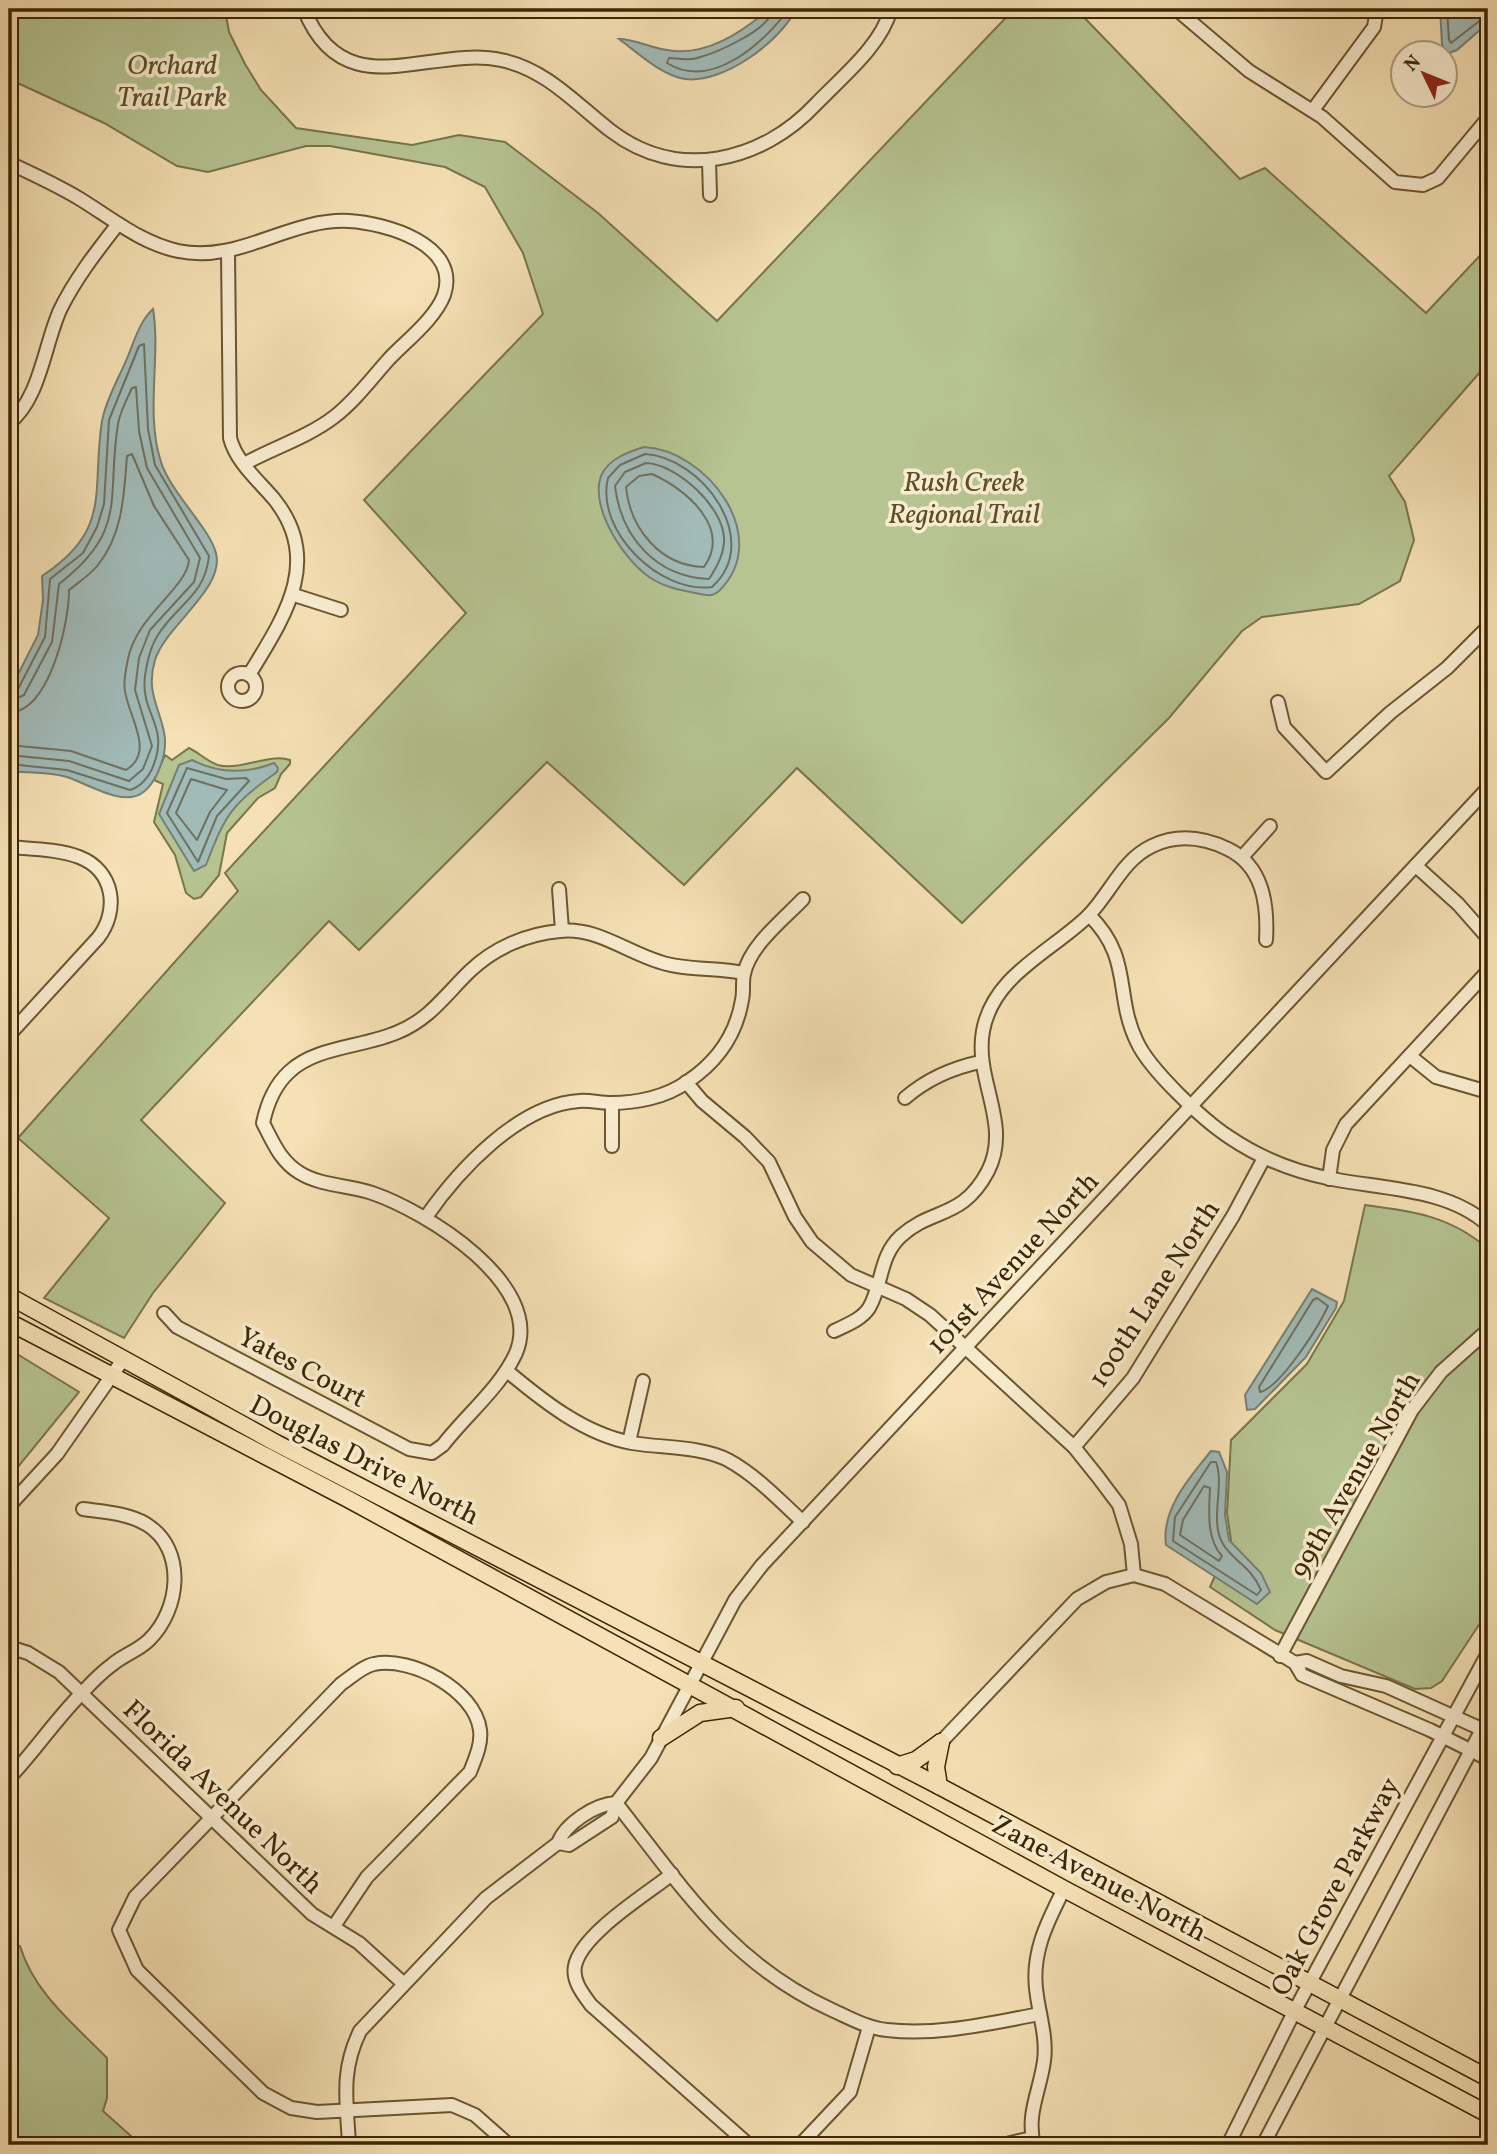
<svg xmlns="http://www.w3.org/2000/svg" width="1497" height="2154" viewBox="0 0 1497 2154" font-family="Vollkorn,serif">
<rect width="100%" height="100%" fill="#f5e1b5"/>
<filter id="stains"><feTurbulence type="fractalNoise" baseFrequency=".00286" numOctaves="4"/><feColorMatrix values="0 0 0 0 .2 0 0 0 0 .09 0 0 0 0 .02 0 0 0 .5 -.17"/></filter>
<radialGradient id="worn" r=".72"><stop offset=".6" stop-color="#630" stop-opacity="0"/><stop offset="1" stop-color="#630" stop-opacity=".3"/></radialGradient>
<g fill="#b6c492" stroke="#7a754a" stroke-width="2">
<polygon points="9,9 225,9 229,32 245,64 261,90 296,128 412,145 459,135 505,142 598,213 717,321 1014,9 1076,9 1240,179 1265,168 1426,313 1488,247 1488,363 1389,476 1405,502 1414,540 1400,581 1359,604 1262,617 1242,631 1169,718 962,923 797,768 684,885 547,762 359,950 329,921 141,1120 225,1203 153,1293 124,1338 44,1298 109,1218 18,1138 238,891 225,873 466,613 364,500 543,314 523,253 485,187 445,167 330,146 306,146 208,172 177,166 104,123 9,79"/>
<path d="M189,748C198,752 208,762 218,765C241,771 268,753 290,760V764L281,774L275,788L258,798L227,833L219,875L201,897L194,899L186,893L175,855L154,822L163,784L154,780L165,755L172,760Z"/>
<path d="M1365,1205C1412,1211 1451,1216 1488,1249V1611L1442,1681L1431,1688L1415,1689L1275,1630L1210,1587L1231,1540L1227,1513L1231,1440L1307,1364L1344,1301Z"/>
<polygon points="9,1349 79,1392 9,1478"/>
<path d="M9,1944L20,1946C34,1993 74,2024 107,2058V2098L103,2111L141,2145H9V2026L13,2029L9,2002Z"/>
</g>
<g fill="#a1bbb9" stroke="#797f70" stroke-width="2">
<path d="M769,9H796C780,42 723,84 685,79C661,75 638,53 619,39C635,39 651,48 667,50C705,57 741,33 769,9Z"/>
<polygon points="1440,9 1488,9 1488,23 1457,50 1446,54 1442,44"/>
<path d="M153,309C161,357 145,413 161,462C171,493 209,527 216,553C225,589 166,625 155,660C141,705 178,723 160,767C157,776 150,788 142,793C123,807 86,783 67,777C49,772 27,773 9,771V692L38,635L43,600L42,576C113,529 91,492 102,421C106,399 120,376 128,356C135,339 140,321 153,309Z"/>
<path d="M644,447C706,450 773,536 720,590C712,598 705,595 695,593C681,590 667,588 654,580C627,565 589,509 601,476C608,459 628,452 644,447Z"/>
<path d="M192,760C219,774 246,774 274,763L278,768L277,772C231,805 226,813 206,865L194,871L159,814L179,765Z"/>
<polygon points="1312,1289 1337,1302 1336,1308 1306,1357 1255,1409 1247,1410 1245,1395"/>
<path d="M1211,1451L1219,1452L1227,1472L1225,1515L1229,1540L1261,1573L1270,1592L1257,1604L1166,1545C1161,1509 1190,1477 1211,1451Z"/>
</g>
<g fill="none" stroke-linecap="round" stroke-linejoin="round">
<g stroke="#70705e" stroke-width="2">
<path d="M773,9C770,30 716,53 697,58C689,61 678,58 669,58L667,63C712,91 763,43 789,9"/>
<polyline points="1447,9 1449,40 1451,43 1482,19 1488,18"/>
<path d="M645,454C701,457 764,540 712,587C660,594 595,531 608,478L620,465Z"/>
<path d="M646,463C677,464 723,507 724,538C725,553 717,567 709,579C656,577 621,537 615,486L625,472Z"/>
<path d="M652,474C686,489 732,528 704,567C660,566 630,528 626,487L639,476Z"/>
<path d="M9,693L18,689L45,637L50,579L83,553L97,527L104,504L109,420L139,346L144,344L148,429L155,465L209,556C205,596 177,604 158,635C150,647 147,662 145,676C140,716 171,724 152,769C148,778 140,787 130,790L67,770L9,764"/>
<path d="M9,702L24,695L52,642L59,584C129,530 106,498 118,424C120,412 127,399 132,388L136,387L139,431L147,468L200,558L194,582L150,630L139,658L135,690L152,746L143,769L129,781L69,761L9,755"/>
<path d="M9,713C50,711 69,623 69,590C79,582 90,575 98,565C123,534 124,494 127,456L132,454L154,506L189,560C187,588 136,616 128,659C126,669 123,681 125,691C128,716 156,752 126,770L71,751L9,745"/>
<polygon points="187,768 226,779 246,778 249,781 217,816 198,862 167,813"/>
<polygon points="191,779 227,790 210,812 197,840 176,813"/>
<path d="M1317,1298L1328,1306C1319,1326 1280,1388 1260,1392L1259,1387L1313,1300Z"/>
<path d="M1211,1462H1216C1225,1487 1209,1520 1223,1544C1233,1561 1250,1565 1261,1590L1257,1595L1173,1541L1175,1517Z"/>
<path d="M1204,1486L1210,1488C1209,1510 1206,1539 1222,1556L1219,1561L1180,1535L1183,1520Z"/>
</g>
<polyline stroke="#797f70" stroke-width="2.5" points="99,2145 104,2144"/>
<defs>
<g id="minor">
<path d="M304,9C344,109 429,45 501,60C546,69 576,104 611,131C678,182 762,162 816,104C842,77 881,46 891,9"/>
<polyline points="1176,9 1249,71 1322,117 1395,182 1423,185 1438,178 1488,118"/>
<polyline points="1313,110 1374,27 1377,9"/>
<polyline points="709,161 710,195"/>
<path d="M9,163C33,174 57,185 80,199C111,218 141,243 178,251C239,264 289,218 349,221C385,223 461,244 444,295C435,319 406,341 389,359C371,379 355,401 334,417C308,437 273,448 244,464"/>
<path d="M228,252L230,438C236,462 259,481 274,499C324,561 283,619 249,675"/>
<path d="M9,423C40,399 44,346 60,310C75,279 97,251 118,224"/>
<polyline points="294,595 341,610"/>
<circle cx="242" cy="687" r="14"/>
<polyline points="1278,702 1284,727 1326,772 1390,713 1447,668 1488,627"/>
<path d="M9,847C31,849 58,849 79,857C115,871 119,911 98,938L9,1035"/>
<polyline points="1243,856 1270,826"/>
<polyline points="1416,866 1458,904 1488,938"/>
<polyline points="559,889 562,930"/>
<path d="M1089,915C1133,958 1114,995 1137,1042C1150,1070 1203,1120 1229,1137C1260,1158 1295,1172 1332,1179C1382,1189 1448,1188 1488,1225"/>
<polyline points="1410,1056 1436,1077 1488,1092"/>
<polyline points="686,1082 702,1101 745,1137 769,1162 795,1217 812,1242 851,1275 906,1299 930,1315 1074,1447 1098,1477 1119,1505 1131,1544 1134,1575"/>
<path d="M905,1098C927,1079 952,1068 980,1062"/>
<polyline points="612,1146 612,1103"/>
<polyline points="1329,1179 1333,1150 1346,1124 1488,971"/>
<path d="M426,1217C458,1171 518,1105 579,1101C590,1100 600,1103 611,1103C637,1103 666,1097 687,1082C717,1062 736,1036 742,1000C744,992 742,982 744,974C750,945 784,919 803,899"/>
<path d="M164,1313L177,1327L409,1449L432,1453L443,1445C466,1415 500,1388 516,1353C545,1284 425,1211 372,1193C349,1185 321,1186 300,1173C280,1161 273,1142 263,1123C267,1104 275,1085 289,1072C316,1046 365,1047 398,1032C430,1019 446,994 470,971C494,948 526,934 560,931C597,927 626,952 660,962C687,971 716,967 744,973"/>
<path d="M834,1331C846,1325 861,1320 869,1308C883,1284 879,1256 901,1236C933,1207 962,1220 988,1171C1012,1124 974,1080 983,1031C993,975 1051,952 1088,916C1110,894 1122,860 1152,846C1177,834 1203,837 1228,849C1263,866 1268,904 1266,940"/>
<path d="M507,1371C543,1401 584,1434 632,1443C662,1448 701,1446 728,1460C757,1476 779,1500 803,1522"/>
<polyline points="629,1442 643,1381"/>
<polyline points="1074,1447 1133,1378 1233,1216 1264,1158"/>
<polyline points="9,1506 57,1454 122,1361"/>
<polyline points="1134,1575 1165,1584 1295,1663 1302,1675 1430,1730 1488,1759"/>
<polyline points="9,1647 28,1653 59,1672 312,1914 359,1943 404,1984"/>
<polyline points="1280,1656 1412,1410 1441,1372 1488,1330"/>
<polyline points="1295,1663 1307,1661 1341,1676 1386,1686 1488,1732"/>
<polyline points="941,1742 1077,1599 1106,1582 1134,1575"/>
<path d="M9,1778C35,1751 55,1720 82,1693C91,1683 102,1672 113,1664C124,1655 139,1650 149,1640C180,1610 187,1549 146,1524C127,1513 104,1512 83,1509"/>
<path d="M616,1803C683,1888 730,1963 832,2010C850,2018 867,2028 887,2030C938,2036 990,2023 1040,2014"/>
<polyline points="558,1843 569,1845 612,1817 616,1803 651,1758 735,1600 762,1565 1488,788"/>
<path d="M672,1874C647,1894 581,1934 575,1966C572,1981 583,1994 591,2005L749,2145"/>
<path d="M334,1926L367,1877L470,1772C475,1759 482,1744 480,1730C475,1690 411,1656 374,1664C363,1666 350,1678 341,1684L135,1897L119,1930L137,1970L263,2093L291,2108L317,2112L452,2105L475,2115L509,2145"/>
<path d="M349,2145C347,2102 340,2072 360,2031L486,1898L558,1843C565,1824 595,1804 616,1803"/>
<polyline points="800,2145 850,2092 869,2027"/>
<polyline points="1002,2145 1032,2138"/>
<path d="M1034,2145C1026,2114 1040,2091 1044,2061C1047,2039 1040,2017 1037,1996C1030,1956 1046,1924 1064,1889"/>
<polyline points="1228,2145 1295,2010 1488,1653"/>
<polyline points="1263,2145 1488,1718"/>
</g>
<g id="major">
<polyline points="9,1296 276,1443 939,1786 1488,2078"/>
<polyline points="9,1322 348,1499 1064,1889 1488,2114"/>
<polyline points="661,1738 700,1713 736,1708"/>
<polyline points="897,1766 916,1760 941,1742"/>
<polyline points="939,1786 936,1767 941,1742"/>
</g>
</defs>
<use href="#minor" stroke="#6c5530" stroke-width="16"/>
<use href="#major" stroke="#3e2603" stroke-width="19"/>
<use href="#minor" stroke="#f8eccf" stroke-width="12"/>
<use href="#major" stroke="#f5e1b5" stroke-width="16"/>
</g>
<g text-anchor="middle" stroke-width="7" stroke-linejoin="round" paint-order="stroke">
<g font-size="28" font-style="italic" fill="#5c4e27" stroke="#f8eccf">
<text x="172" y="74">Orchard<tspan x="172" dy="32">Trail Park</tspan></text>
<text x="964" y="491">Rush Creek<tspan x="964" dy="32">Regional Trail</tspan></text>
</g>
<g font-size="28" fill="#3e2603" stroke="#f8eccf">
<text transform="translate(1012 1262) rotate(-47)" y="10">101st Avenue North</text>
<text transform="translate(1153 1293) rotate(-57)" y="10">100th Lane North</text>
<text transform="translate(303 1366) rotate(28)" y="10">Yates Court</text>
<text transform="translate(365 1459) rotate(27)" y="10">Douglas Drive North</text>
<text transform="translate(1354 1474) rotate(-60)" y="10">99th Avenue North</text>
<text transform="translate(224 1796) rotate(44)" y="10">Florida Avenue North</text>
<text transform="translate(1100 1877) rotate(28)" y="10">Zane Avenue North</text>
<text transform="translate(1334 1886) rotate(-62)" y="10">Oak Grove Parkway</text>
</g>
</g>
<rect width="1497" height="2154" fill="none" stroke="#f5e1b5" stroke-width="35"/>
<rect x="10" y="10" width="1476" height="2133" fill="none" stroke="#3e2603" stroke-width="3.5"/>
<rect x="18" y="18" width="1462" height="2119" fill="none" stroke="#3e2603" stroke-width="2"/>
<g transform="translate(1424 74) rotate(313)"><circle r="33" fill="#f8eccf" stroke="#ae9d7d" stroke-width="2"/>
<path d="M0-5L12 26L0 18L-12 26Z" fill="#8f2418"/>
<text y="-10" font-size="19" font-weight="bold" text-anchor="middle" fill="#3e2603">N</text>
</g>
<rect width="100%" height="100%" filter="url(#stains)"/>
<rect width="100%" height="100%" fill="url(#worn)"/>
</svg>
